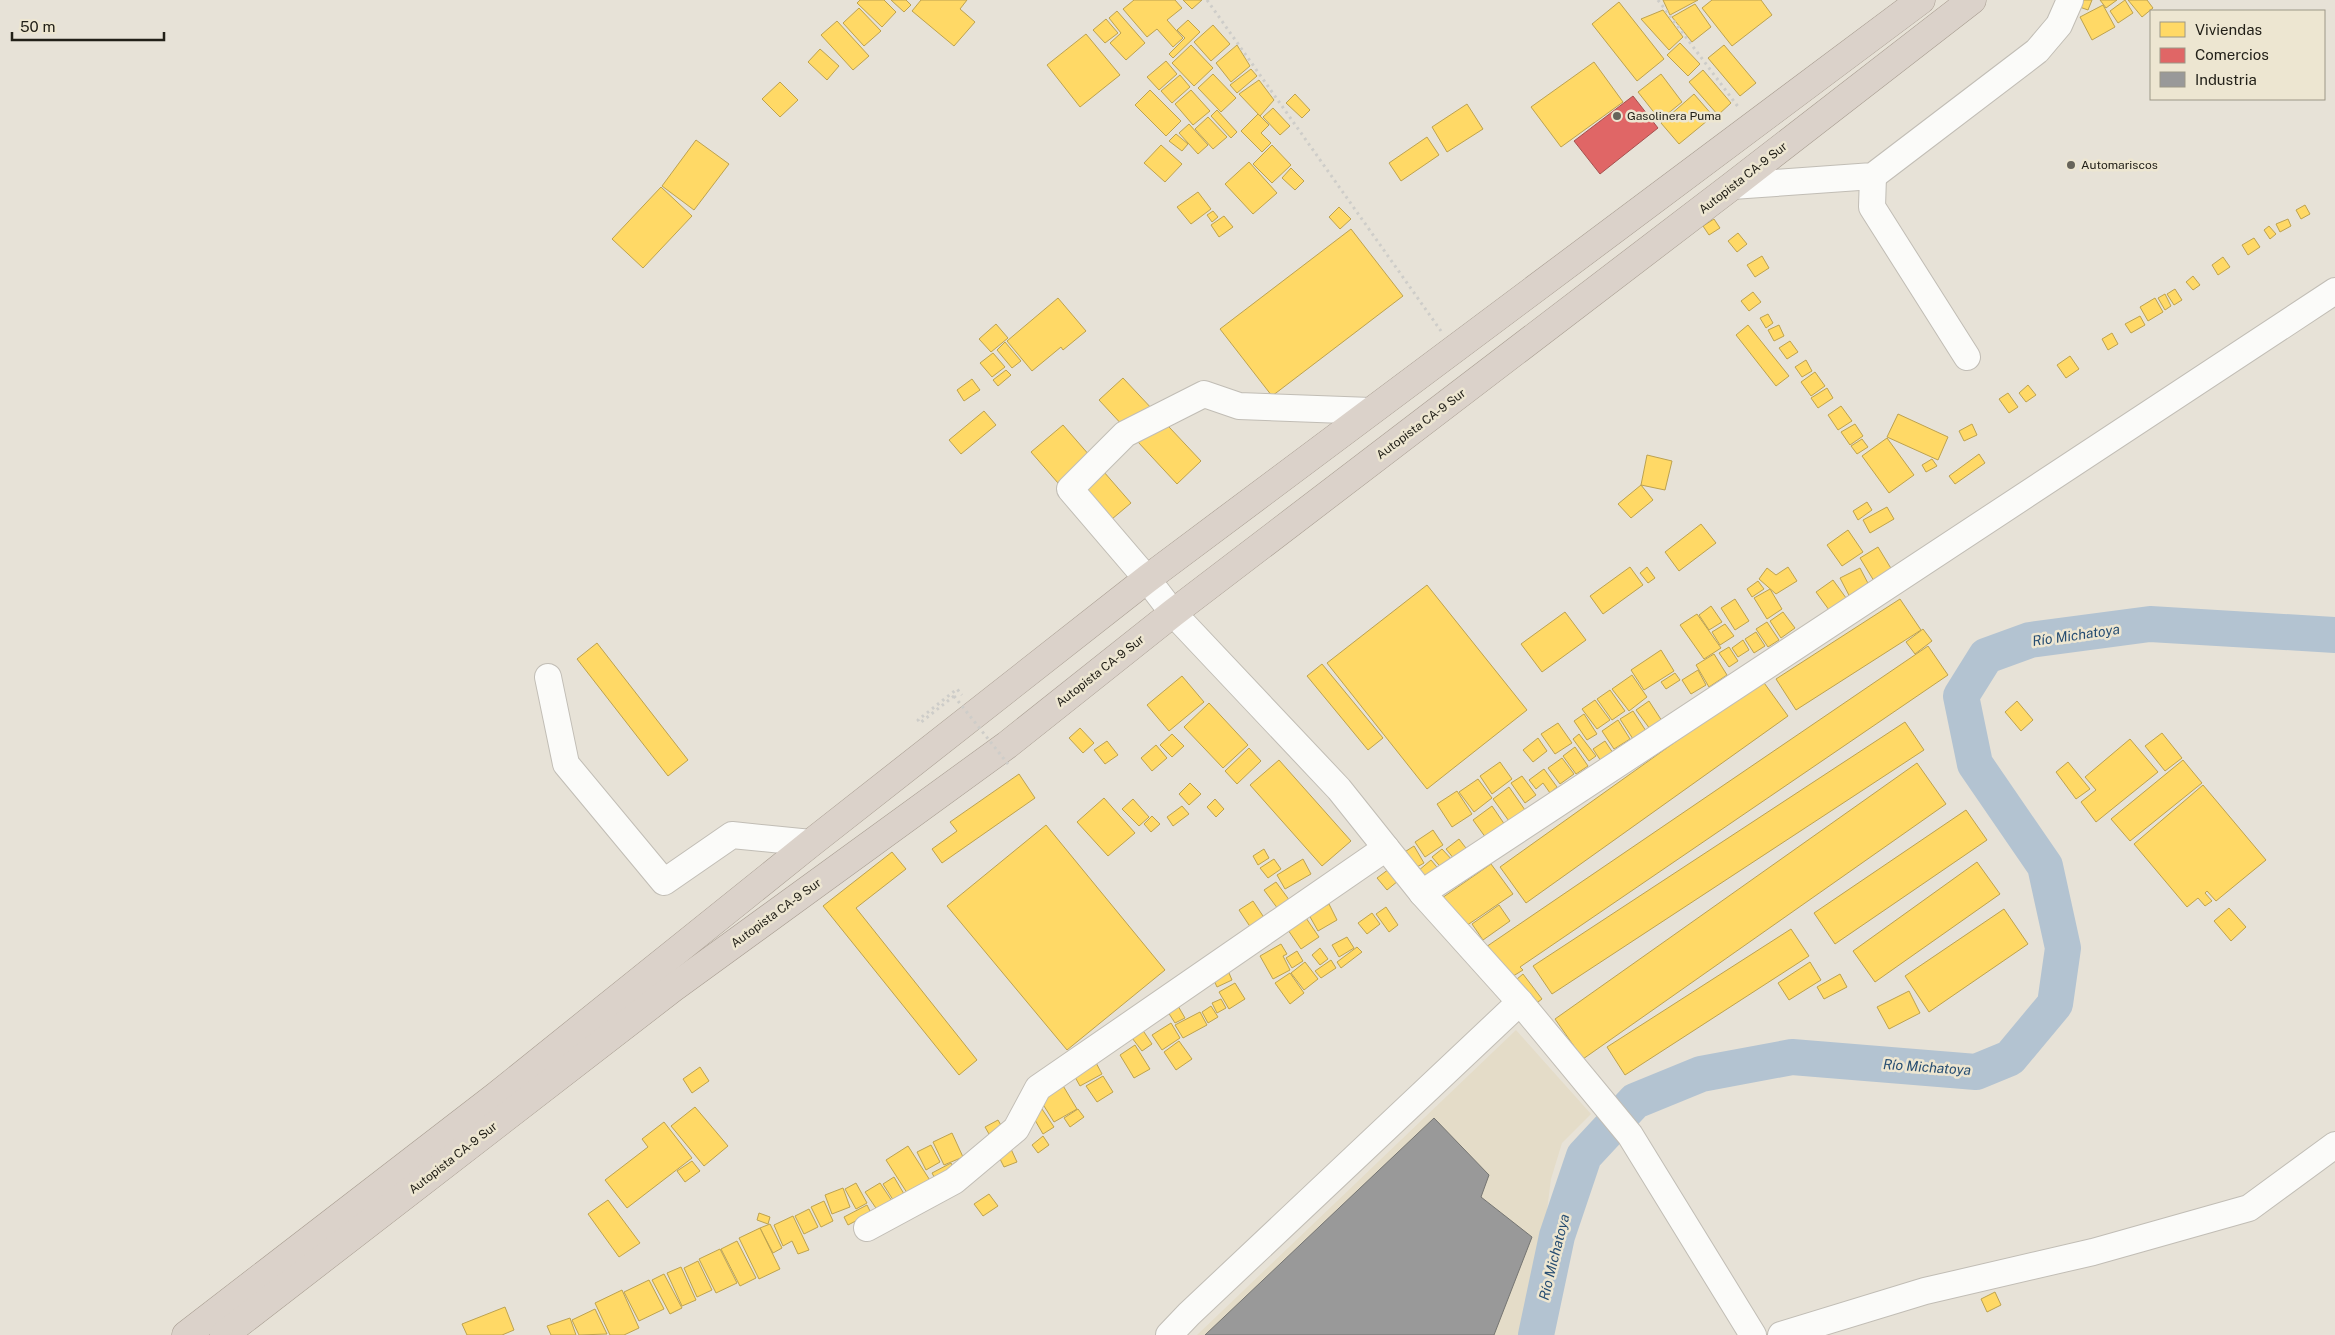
<svg xmlns="http://www.w3.org/2000/svg" width="2335" height="1335" viewBox="0 0 2335 1335" font-family="'Public Sans',sans-serif">
<rect width="100%" height="100%" fill="#e7e2d7"/>
<polygon fill="#e4dcc8" points="1516,1030 1591,1114 1562,1143 1551,1179 1531,1335 1197,1335"/>
<g fill="#ffd966" stroke="#bda24f">
<polygon points="860,0 884,0 896,12 882,27 857,3"/>
<polygon points="891,0 906,0 911,5 904,12"/>
<polygon points="921,0 967,0 960,9 975,22 954,46 912,11"/>
<polygon points="1134,0 1175,0 1182,8 1167,20 1183,38 1173,47 1157,29 1147,37 1123,9"/>
<polygon points="1183,0 1202,0 1192,9"/>
<polygon points="1663,0 1698,0 1670,15"/>
<polygon points="1712,0 1761,0 1772,15 1732,46 1702,8"/>
<polygon points="2076,0 2092,0 2088,10 2074,5"/>
<polygon points="2100,0 2117,0 2106,8"/>
<polygon points="2125,0 2133,13 2118,23 2110,11"/>
<polygon points="2128,0 2147,0 2153,8 2142,17"/>
<polygon points="1619,2 1664,59 1637,81 1592,24"/>
<polygon points="1695,4 1711,27 1692,42 1672,17"/>
<polygon points="2103,5 2115,27 2092,40 2080,17"/>
<polygon points="859,8 881,31 864,46 843,23"/>
<polygon points="1663,10 1683,37 1669,50 1641,19"/>
<polygon points="1117,11 1145,43 1126,60 1110,43 1121,33 1109,18"/>
<polygon points="1106,19 1118,33 1105,43 1093,30"/>
<polygon points="1188,20 1200,32 1173,58 1169,54 1185,38 1177,30"/>
<polygon points="837,21 869,56 853,70 821,35"/>
<polygon points="1213,25 1230,44 1211,61 1194,42"/>
<polygon points="1086,34 1120,75 1080,107 1047,65"/>
<polygon points="1680,43 1700,64 1688,76 1667,55"/>
<polygon points="1191,45 1213,68 1194,86 1172,63"/>
<polygon points="1237,45 1250,66 1231,82 1216,63"/>
<polygon points="1724,45 1756,83 1740,96 1708,58"/>
<polygon points="820,49 839,66 827,80 808,62"/>
<polygon points="1166,61 1177,74 1159,90 1147,77"/>
<polygon points="1594,62 1623,102 1561,147 1531,107"/>
<polygon points="1251,69 1257,76 1237,93 1230,85"/>
<polygon points="1703,70 1731,103 1718,115 1689,82"/>
<polygon points="1213,74 1236,98 1221,112 1198,88"/>
<polygon points="1661,74 1682,102 1660,120 1638,92"/>
<polygon points="1180,75 1190,87 1172,103 1161,91"/>
<polygon points="1259,80 1274,100 1260,116 1239,94"/>
<polygon points="780,82 798,100 780,117 762,99"/>
<polygon points="1150,90 1181,121 1166,136 1135,105"/>
<polygon points="1191,90 1210,111 1193,125 1175,104"/>
<polygon points="1295,94 1310,110 1302,118 1286,103"/>
<polygon points="1694,94 1713,116 1679,144 1661,123"/>
<polygon points="1467,104 1483,129 1447,152 1432,127"/>
<polygon points="1273,108 1290,126 1280,135 1263,117"/>
<polygon points="1217,110 1237,132 1231,138 1211,116"/>
<polygon points="1258,114 1269,125 1261,133 1271,143 1262,152 1241,131"/>
<polygon points="1208,117 1227,137 1213,149 1195,129"/>
<polygon points="1189,124 1208,145 1198,154 1179,133"/>
<polygon points="1176,134 1188,144 1182,151 1169,141"/>
<polygon points="1427,137 1439,155 1401,181 1389,163"/>
<polygon points="696,140 729,164 694,210 662,186"/>
<polygon points="1161,145 1182,164 1165,182 1144,163"/>
<polygon points="1272,145 1291,165 1272,183 1253,164"/>
<polygon points="1249,162 1277,193 1253,214 1225,184"/>
<polygon points="1291,168 1304,181 1295,190 1282,178"/>
<polygon points="661,187 692,216 643,268 612,239"/>
<polygon points="1198,192 1211,209 1191,224 1177,207"/>
<polygon points="2305,205 2310,214 2301,219 2296,210"/>
<polygon points="1339,207 1351,219 1340,229 1329,217"/>
<polygon points="1213,211 1218,217 1212,222 1207,215"/>
<polygon points="1224,216 1233,227 1219,237 1211,225"/>
<polygon points="1714,219 1720,228 1709,235 1703,226"/>
<polygon points="2288,219 2291,226 2280,232 2276,224"/>
<polygon points="2269,226 2276,234 2270,239 2264,230"/>
<polygon points="1351,229 1403,296 1272,396 1220,329"/>
<polygon points="1738,233 1747,244 1737,252 1728,241"/>
<polygon points="2254,238 2260,247 2248,255 2242,245"/>
<polygon points="1762,256 1769,268 1755,277 1747,265"/>
<polygon points="2223,257 2230,267 2218,275 2212,265"/>
<polygon points="2193,276 2200,285 2193,290 2186,282"/>
<polygon points="2175,289 2182,300 2174,305 2167,294"/>
<polygon points="1753,292 1761,302 1749,311 1741,301"/>
<polygon points="2165,294 2171,306 2165,310 2158,298"/>
<polygon points="1058,298 1086,331 1063,350 1061,347 1032,371 1007,341"/>
<polygon points="2155,298 2163,312 2148,321 2140,307"/>
<polygon points="1768,314 1773,323 1766,328 1760,318"/>
<polygon points="2140,316 2145,325 2131,333 2125,324"/>
<polygon points="996,324 1008,338 991,352 979,339"/>
<polygon points="1748,325 1789,376 1776,386 1736,335"/>
<polygon points="1779,325 1784,336 1774,341 1768,330"/>
<polygon points="2112,333 2118,344 2108,350 2102,339"/>
<polygon points="1790,341 1798,352 1787,359 1779,348"/>
<polygon points="1005,342 1021,361 1012,368 997,350"/>
<polygon points="993,353 1005,367 992,377 980,363"/>
<polygon points="2070,356 2079,369 2066,378 2057,365"/>
<polygon points="1806,360 1812,371 1802,377 1795,367"/>
<polygon points="1006,370 1011,375 998,386 993,380"/>
<polygon points="1815,372 1825,386 1811,396 1801,382"/>
<polygon points="1123,378 1201,461 1177,484 1099,400"/>
<polygon points="972,379 980,390 964,401 957,390"/>
<polygon points="2028,385 2036,395 2026,402 2019,393"/>
<polygon points="1827,388 1833,398 1818,408 1811,398"/>
<polygon points="2008,393 2018,407 2009,413 1999,399"/>
<polygon points="1841,406 1852,421 1838,430 1828,415"/>
<polygon points="984,411 996,425 961,454 949,440"/>
<polygon points="1898,414 1948,437 1938,460 1887,437"/>
<polygon points="1855,424 1863,436 1850,445 1841,432"/>
<polygon points="1972,424 1977,435 1964,441 1959,431"/>
<polygon points="1063,425 1131,503 1099,530 1031,452"/>
<polygon points="1887,438 1914,475 1889,493 1862,456"/>
<polygon points="1862,439 1868,447 1857,454 1851,446"/>
<polygon points="1979,454 1985,463 1955,484 1949,476"/>
<polygon points="1647,455 1672,461 1665,490 1641,485"/>
<polygon points="1932,459 1937,466 1926,472 1922,465"/>
<polygon points="1641,485 1653,500 1631,518 1618,504"/>
<polygon points="1867,502 1872,510 1858,520 1853,511"/>
<polygon points="1887,507 1894,519 1870,533 1863,520"/>
<polygon points="1701,524 1716,543 1679,571 1665,552"/>
<polygon points="1848,530 1863,552 1842,566 1827,545"/>
<polygon points="1878,547 1892,570 1874,581 1860,558"/>
<polygon points="1630,567 1643,585 1603,614 1590,596"/>
<polygon points="1647,567 1655,578 1648,583 1640,573"/>
<polygon points="1788,567 1797,581 1776,594 1759,579 1767,568 1776,575"/>
<polygon points="1860,568 1872,591 1852,601 1840,578"/>
<polygon points="1833,580 1849,602 1832,614 1816,592"/>
<polygon points="1758,581 1764,589 1752,597 1747,589"/>
<polygon points="1427,585 1527,710 1427,789 1327,663"/>
<polygon points="1770,589 1782,609 1767,619 1754,598"/>
<polygon points="1735,599 1749,621 1735,630 1721,608"/>
<polygon points="1900,599 1921,630 1796,710 1776,679"/>
<polygon points="1711,606 1722,622 1709,630 1699,615"/>
<polygon points="1565,612 1586,640 1542,672 1521,644"/>
<polygon points="1783,612 1795,628 1781,638 1770,621"/>
<polygon points="1697,614 1721,648 1704,659 1680,625"/>
<polygon points="1767,622 1779,640 1768,647 1756,629"/>
<polygon points="1725,624 1734,636 1720,645 1712,632"/>
<polygon points="1923,629 1932,641 1915,654 1906,642"/>
<polygon points="1756,632 1765,646 1754,653 1745,639"/>
<polygon points="1743,640 1749,650 1738,657 1732,648"/>
<polygon points="597,643 688,760 668,776 577,659"/>
<polygon points="1928,646 1948,675 1520,967 1523,970 1510,978 1483,949"/>
<polygon points="1729,647 1738,661 1729,667 1719,653"/>
<polygon points="1661,650 1674,671 1644,690 1631,670"/>
<polygon points="1714,654 1727,675 1709,687 1696,665"/>
<polygon points="1322,664 1383,738 1368,750 1307,676"/>
<polygon points="1698,670 1706,685 1691,694 1682,680"/>
<polygon points="1675,673 1680,680 1666,689 1661,682"/>
<polygon points="1632,675 1647,697 1629,711 1612,689"/>
<polygon points="1182,676 1204,702 1169,731 1147,705"/>
<polygon points="1762,680 1788,716 1526,903 1500,867"/>
<polygon points="1610,690 1625,711 1612,720 1597,699"/>
<polygon points="1595,700 1610,720 1597,729 1582,709"/>
<polygon points="1649,701 1662,721 1650,729 1636,710"/>
<polygon points="2017,701 2033,720 2021,731 2005,712"/>
<polygon points="1209,703 1248,745 1223,768 1184,727"/>
<polygon points="1633,711 1646,731 1633,739 1620,719"/>
<polygon points="1584,714 1597,734 1587,740 1574,721"/>
<polygon points="1618,720 1630,739 1614,749 1602,731"/>
<polygon points="1905,722 1924,750 1552,994 1533,966"/>
<polygon points="1558,723 1572,743 1555,754 1541,734"/>
<polygon points="1080,728 1094,743 1083,753 1069,738"/>
<polygon points="2162,733 2182,758 2165,771 2145,746"/>
<polygon points="1172,734 1184,746 1172,757 1160,745"/>
<polygon points="1579,734 1596,756 1589,761 1573,739"/>
<polygon points="1538,738 1547,751 1533,762 1523,750"/>
<polygon points="2130,739 2158,772 2096,822 2081,802 2096,790 2085,777"/>
<polygon points="1107,741 1118,755 1105,764 1094,750"/>
<polygon points="1605,741 1619,762 1607,770 1593,749"/>
<polygon points="1156,745 1167,758 1152,771 1141,758"/>
<polygon points="1575,747 1588,766 1576,774 1563,756"/>
<polygon points="1249,748 1261,761 1237,784 1225,771"/>
<polygon points="1562,758 1574,774 1560,784 1548,768"/>
<polygon points="1279,760 1351,841 1322,866 1250,785"/>
<polygon points="2183,760 2202,783 2130,841 2111,819"/>
<polygon points="1500,762 1512,779 1492,794 1480,776"/>
<polygon points="2068,762 2090,789 2076,799 2056,772"/>
<polygon points="1917,763 1946,804 1583,1059 1555,1019"/>
<polygon points="1544,769 1557,787 1550,793 1543,783 1536,789 1529,780"/>
<polygon points="1019,774 1035,798 942,863 932,849 957,831 950,822"/>
<polygon points="1522,776 1536,795 1525,803 1511,783"/>
<polygon points="1478,779 1492,798 1474,812 1459,792"/>
<polygon points="1190,783 1201,794 1189,805 1179,794"/>
<polygon points="2203,785 2266,860 2216,901 2207,891 2205,893 2212,901 2205,906 2198,898 2187,907 2134,844"/>
<polygon points="1509,787 1525,810 1509,821 1493,799"/>
<polygon points="1457,791 1472,814 1452,827 1437,804"/>
<polygon points="1104,798 1135,833 1108,856 1077,822"/>
<polygon points="1133,799 1149,817 1139,826 1122,809"/>
<polygon points="1215,799 1224,809 1216,817 1207,807"/>
<polygon points="1182,806 1189,814 1173,826 1167,817"/>
<polygon points="1492,806 1505,825 1486,838 1473,820"/>
<polygon points="1966,810 1987,840 1835,944 1814,913"/>
<polygon points="1152,816 1160,824 1151,832 1144,824"/>
<polygon points="1046,825 1165,970 1067,1050 947,906"/>
<polygon points="1433,830 1443,845 1425,857 1415,842"/>
<polygon points="1459,839 1472,856 1459,865 1446,849"/>
<polygon points="1414,846 1424,863 1410,871 1400,855"/>
<polygon points="1264,849 1269,858 1258,865 1253,856"/>
<polygon points="1442,849 1454,862 1444,871 1432,857"/>
<polygon points="892,852 906,869 856,908 977,1060 959,1075 823,906"/>
<polygon points="1274,859 1281,869 1268,878 1260,868"/>
<polygon points="1303,859 1311,874 1285,889 1277,875"/>
<polygon points="1431,860 1441,872 1429,883 1418,871"/>
<polygon points="1977,862 2000,894 1875,982 1853,951"/>
<polygon points="1491,864 1513,894 1460,930 1439,900"/>
<polygon points="1389,869 1398,881 1387,890 1377,878"/>
<polygon points="1276,882 1290,901 1278,909 1264,890"/>
<polygon points="1253,901 1265,919 1251,928 1239,910"/>
<polygon points="1329,904 1337,920 1318,931 1309,915"/>
<polygon points="1499,905 1510,921 1483,940 1472,924"/>
<polygon points="1386,907 1398,925 1389,932 1376,914"/>
<polygon points="2229,908 2246,927 2231,941 2214,921"/>
<polygon points="2004,909 2028,944 1929,1012 1905,976"/>
<polygon points="1372,913 1380,924 1367,934 1358,923"/>
<polygon points="1306,918 1319,937 1301,949 1288,930"/>
<polygon points="1791,929 1809,956 1625,1075 1607,1047"/>
<polygon points="1347,937 1354,948 1339,957 1332,945"/>
<polygon points="1281,944 1287,954 1283,956 1290,970 1273,979 1260,956"/>
<polygon points="1357,947 1362,952 1341,968 1337,962"/>
<polygon points="1320,948 1328,959 1320,965 1312,955"/>
<polygon points="1297,951 1303,961 1292,968 1286,958"/>
<polygon points="1331,960 1336,968 1321,978 1315,971"/>
<polygon points="1305,962 1318,979 1304,990 1291,973"/>
<polygon points="1810,962 1821,980 1789,1000 1778,983"/>
<polygon points="1226,966 1232,980 1217,987 1211,974"/>
<polygon points="1290,973 1304,993 1290,1004 1275,983"/>
<polygon points="1523,974 1542,999 1530,1008 1511,984"/>
<polygon points="1840,974 1847,987 1824,999 1817,987"/>
<polygon points="1235,983 1245,999 1229,1009 1219,992"/>
<polygon points="1909,991 1920,1013 1889,1029 1877,1007"/>
<polygon points="1221,999 1226,1008 1217,1013 1212,1003"/>
<polygon points="1178,1006 1185,1018 1175,1023 1168,1012"/>
<polygon points="1211,1006 1218,1017 1208,1023 1202,1012"/>
<polygon points="1200,1012 1207,1025 1183,1038 1175,1025"/>
<polygon points="1171,1023 1180,1038 1162,1050 1152,1035"/>
<polygon points="1140,1026 1152,1044 1142,1051 1129,1034"/>
<polygon points="1179,1041 1192,1059 1176,1070 1164,1052"/>
<polygon points="1135,1045 1150,1069 1134,1078 1120,1055"/>
<polygon points="1094,1059 1102,1074 1080,1086 1071,1070"/>
<polygon points="700,1067 709,1081 692,1093 683,1079"/>
<polygon points="1103,1076 1113,1092 1097,1102 1086,1086"/>
<polygon points="1062,1084 1077,1109 1054,1122 1039,1098"/>
<polygon points="695,1107 728,1146 704,1166 671,1126"/>
<polygon points="1042,1109 1054,1127 1043,1134 1032,1115"/>
<polygon points="1078,1109 1084,1117 1070,1127 1064,1118"/>
<polygon points="998,1120 1006,1134 993,1141 985,1127"/>
<polygon points="664,1122 692,1158 627,1208 605,1180 648,1147 642,1139"/>
<polygon points="952,1133 963,1157 944,1165 933,1142"/>
<polygon points="1043,1136 1049,1145 1038,1153 1032,1145"/>
<polygon points="931,1145 940,1162 926,1170 917,1152"/>
<polygon points="908,1146 933,1185 911,1199 886,1160"/>
<polygon points="1011,1149 1017,1162 1004,1167 998,1155"/>
<polygon points="692,1161 700,1171 685,1182 677,1171"/>
<polygon points="951,1163 958,1176 939,1186 932,1173"/>
<polygon points="894,1177 907,1199 897,1206 883,1184"/>
<polygon points="856,1183 867,1203 856,1209 845,1189"/>
<polygon points="880,1183 896,1207 882,1217 865,1192"/>
<polygon points="843,1188 850,1207 832,1214 825,1195"/>
<polygon points="989,1194 998,1206 983,1216 974,1204"/>
<polygon points="608,1200 640,1243 619,1257 588,1214"/>
<polygon points="824,1201 833,1221 821,1227 811,1207"/>
<polygon points="867,1205 871,1213 848,1225 844,1217"/>
<polygon points="809,1209 818,1227 804,1234 795,1216"/>
<polygon points="759,1213 770,1217 768,1224 757,1220"/>
<polygon points="793,1216 809,1250 798,1254 792,1241 783,1246 774,1225"/>
<polygon points="770,1224 782,1248 773,1253 760,1228"/>
<polygon points="760,1228 780,1269 759,1279 739,1238"/>
<polygon points="737,1241 756,1278 740,1286 721,1249"/>
<polygon points="720,1249 737,1283 716,1293 699,1259"/>
<polygon points="698,1261 712,1290 697,1297 684,1268"/>
<polygon points="681,1267 696,1300 682,1306 667,1273"/>
<polygon points="664,1274 682,1308 670,1314 652,1280"/>
<polygon points="649,1280 664,1309 639,1321 624,1292"/>
<polygon points="622,1290 639,1328 624,1335 610,1335 595,1303"/>
<polygon points="1995,1292 2001,1305 1987,1312 1981,1299"/>
<polygon points="505,1307 514,1330 502,1335 467,1335 462,1324"/>
<polygon points="595,1309 607,1334 579,1335 572,1320"/>
<polygon points="570,1318 576,1335 551,1335 547,1326"/>
</g>
<polygon fill="#e06666" stroke="#a7514f" points="1633,96 1658,128 1600,174 1574,141"/>
<polygon fill="#999" stroke="#757572" points="1434,1118 1489,1175 1481,1197 1532,1237 1494,1335 1205,1335"/>
<g fill="none" stroke-linecap="round" stroke-linejoin="round">
<polyline stroke="#b3c3d1" stroke-width="36" points="1536,1335 1557,1236 1584,1156 1635,1101 1701,1074 1792,1057 1976,1072 2010,1058 2055,1004 2063,948 2045,866 1975,764 1961,696 1986,656 2030,640 2150,624 2335,635"/>
<defs>
<g id="minor">
<polyline points="1873,176 1872,207 1967,357"/>
<polyline points="1732,186 1873,176 2037,51 2059,25 2070,0"/>
<polyline points="1371,411 1239,406 1204,394 1125,434 1070,489 1147,579 1173,613 1339,789 1422,893 1520,1002 1630,1135 1753,1335"/>
<polyline points="548,677 566,764 664,882 732,835 811,843"/>
<polyline points="1422,893 2335,291"/>
<polyline points="867,1228 954,1181 1016,1129 1038,1088 1386,848"/>
<polyline points="1169,1335 1189,1314 1520,1002"/>
<polyline points="1781,1335 1925,1291 2093,1252 2249,1208 2335,1145"/>
</g>
<g id="highway">
<polyline points="186,1335 496,1096 811,843 1147,579 1921,0"/>
<polyline points="224,1335 673,988 1007,745 1173,613 1732,186 1972,0"/>
</g>
</defs>
<use href="#minor" stroke="#c1bdb5" stroke-width="28"/>
<use href="#highway" stroke="#a79c90" stroke-width="29"/>
<g stroke="#cecdc9" stroke-width="3" stroke-dasharray="2.5 4" stroke-linecap="butt">
<polyline points="1207,0 1441,331"/>
<polyline points="1658,0 1739,108"/>
<polyline points="954,696 920,723 918,720 957,689 962,695"/>
</g>
<use href="#minor" stroke="#fbfbf9" stroke-width="26"/>
<use href="#highway" stroke="#dbd2ca" stroke-width="28"/>
<polyline stroke="#cecdc9" stroke-width="3" stroke-dasharray="2.5 4" stroke-linecap="butt" points="954,696 1008,764"/>
</g>
<g fill="#67645b" stroke="#ede6d1" stroke-width="2">
<circle cx="1617" cy="116" r="5"/>
<circle cx="2071" cy="165" r="5"/>
</g>
<g text-anchor="middle" stroke-width="5" stroke-linejoin="round" paint-order="stroke">
<g font-size="12" fill="#222018" stroke="#ede6d1" text-anchor="start">
<text x="1627" y="120">Gasolinera Puma</text>
<text x="2081" y="169">Automariscos</text>
</g>
<g font-size="12" fill="#222018" stroke="#ede6d1">
<text transform="translate(1743 178) rotate(-38)" y="4">Autopista CA-9 Sur</text>
<text transform="translate(1421 424) rotate(-37)" y="4">Autopista CA-9 Sur</text>
<text transform="translate(1100 671) rotate(-38)" y="4">Autopista CA-9 Sur</text>
<text transform="translate(776 913) rotate(-36)" y="4">Autopista CA-9 Sur</text>
<text transform="translate(453 1158) rotate(-38)" y="4">Autopista CA-9 Sur</text>
</g>
<g font-size="14" font-style="italic" fill="#264d71" stroke="#ede6d1">
<text transform="translate(2076 635) rotate(-8)" y="5">Río Michatoya</text>
<text transform="translate(1927 1067) rotate(4)" y="5">Río Michatoya</text>
<text transform="translate(1554 1257) rotate(-76)" y="5">Río Michatoya</text>
</g>
</g>
<rect x="2150" y="10" width="175" height="90" fill="#ede6d1" stroke="#9c9787"/>
<rect x="2160" y="22" width="25" height="15" fill="#ffd966" stroke="#9c9787"/>
<text x="2195" y="35" font-size="15" fill="#222018">Viviendas</text>
<rect x="2160" y="48" width="25" height="15" fill="#e06666" stroke="#9c9787"/>
<text x="2195" y="60" font-size="15" fill="#222018">Comercios</text>
<rect x="2160" y="72" width="25" height="15" fill="#999999" stroke="#9c9787"/>
<text x="2195" y="85" font-size="15" fill="#222018">Industria</text>
<path d="M12 32v8h152v-8" fill="none" stroke="#222018" stroke-width="2.5"/>
<text x="20" y="32" font-size="15" fill="#222018" stroke="#ede6d1" stroke-width="4" paint-order="stroke">50 m</text>
</svg>
